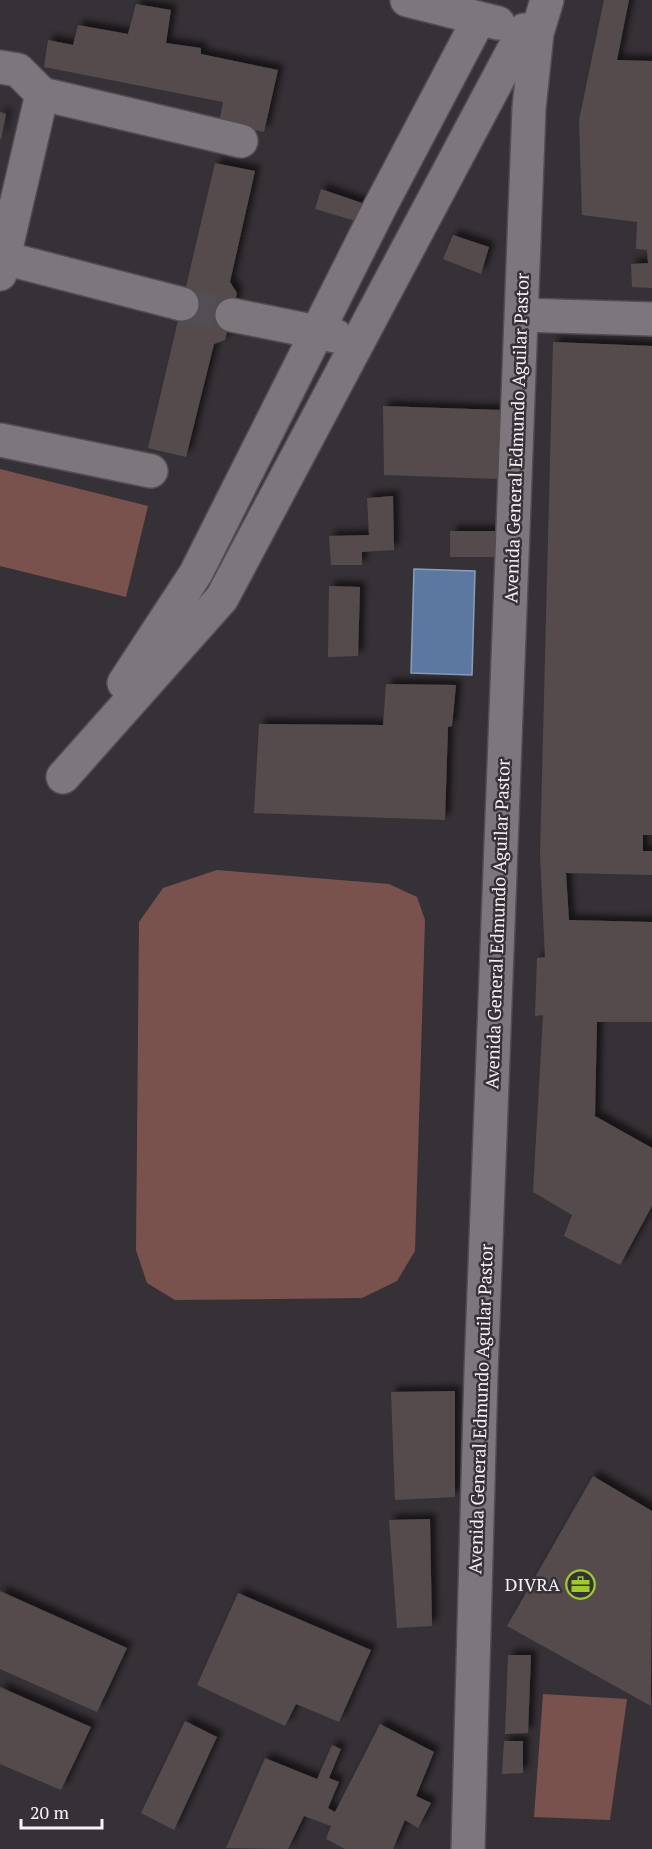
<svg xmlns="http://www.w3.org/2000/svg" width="652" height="1849" viewBox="0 0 652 1849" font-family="'PT Serif',serif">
<defs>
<filter id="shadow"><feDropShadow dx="5.5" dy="-5.5" stdDeviation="3" flood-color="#0009"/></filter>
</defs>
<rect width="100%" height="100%" fill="#363136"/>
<g fill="#79524d">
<polygon points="0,469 148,506 126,597 0,566"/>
<polygon points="217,870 389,884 417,897 425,920 415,1251 397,1281 362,1298 175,1300 147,1283 136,1250 139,922 163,888"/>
<polygon points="543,1694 627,1699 610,1820 534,1817"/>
</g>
<polygon fill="#5c78a0" stroke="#8a9dba" stroke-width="1.5" points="414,569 475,571 472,675 411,673"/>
<g fill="#544c4e" filter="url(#shadow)">
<polygon points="604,0 629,0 617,60 652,61 652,288 632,287 631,264 648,263 647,250 636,249 637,222 582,215 579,120"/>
<polygon points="136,4 171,10 166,43 201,48 201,54 278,70 264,132 219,123 223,102 44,67 48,40 73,45 78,25 128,34"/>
<polygon points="0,112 6,114 1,139 0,139"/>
<polygon points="215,163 255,171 230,282 237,293 225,340 214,344 186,457 148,448"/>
<polygon points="321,189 371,206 366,224 315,209"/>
<polygon points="453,235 489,247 481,274 443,259"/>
<polygon points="553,342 652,346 652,835 643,835 643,851 652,851 652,875 566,873 569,920 652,922 652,1022 597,1022 595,1116 652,1148 652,1206 620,1265 564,1236 572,1215 533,1192 543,1015 535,1016 537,958 545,957 540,855"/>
<polygon points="383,406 501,410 498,479 384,475"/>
<polygon points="393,496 394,550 362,552 362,565 331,565 329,536 369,535 367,498"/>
<polygon points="450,531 497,531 496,557 450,557"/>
<polygon points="329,586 360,587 358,656 328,657"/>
<polygon points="386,684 456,685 452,726 448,727 445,820 254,813 259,724 383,725"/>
<polygon points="455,1391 455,1497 395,1500 391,1392"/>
<polygon points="593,1476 652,1511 651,1706 507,1626"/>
<polygon points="430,1519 432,1626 397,1628 389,1520"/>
<polygon points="0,1591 127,1648 97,1712 0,1669"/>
<polygon points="238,1593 371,1650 339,1722 296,1704 285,1726 197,1685"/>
<polygon points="508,1655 531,1655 528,1733 505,1734"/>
<polygon points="0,1687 91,1727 61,1790 0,1764"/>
<polygon points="185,1721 217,1737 174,1830 141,1813"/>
<polygon points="380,1724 434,1752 416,1796 431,1803 418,1828 405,1820 393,1849 345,1849 326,1839 331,1826 304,1816 288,1849 226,1848 265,1758 317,1779 332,1745 341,1749 329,1778 339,1782 328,1808 335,1812"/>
<polygon points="504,1741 523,1741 523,1773 502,1774"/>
</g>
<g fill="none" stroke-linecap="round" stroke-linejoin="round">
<polyline stroke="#534e53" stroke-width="33" stroke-dasharray="33 16" stroke-linecap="butt" points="182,304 232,315"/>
<defs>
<g id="minor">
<polyline points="407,0 498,23"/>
<polyline points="0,67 18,70 42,94 241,141"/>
<polyline points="4,258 182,304"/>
<polyline points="0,274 42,94"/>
<polyline points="232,315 336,336"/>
<polyline points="522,315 652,319"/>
<polyline points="0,440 151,471"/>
<polyline points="124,683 196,573 381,205 479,19"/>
<polyline points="63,777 222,598 524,30"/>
<polyline points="468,1849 481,1372 529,108 537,33 547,0"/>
</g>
</defs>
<use href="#minor" stroke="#514d52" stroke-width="36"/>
<use href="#minor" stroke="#7d777d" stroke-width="33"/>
</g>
<defs>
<symbol id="office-ring" viewBox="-11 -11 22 22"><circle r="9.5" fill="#363136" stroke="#9fca2d" stroke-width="1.5"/><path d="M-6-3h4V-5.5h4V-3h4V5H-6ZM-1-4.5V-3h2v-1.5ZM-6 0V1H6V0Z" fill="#9fca2d"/></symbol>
</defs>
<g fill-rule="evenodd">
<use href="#office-ring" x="564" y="1568" width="33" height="33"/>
</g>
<g text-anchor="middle" stroke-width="5" stroke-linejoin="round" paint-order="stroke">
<g font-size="18" fill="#f6f3f7" stroke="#363136">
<text transform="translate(517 438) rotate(-88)" y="6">Avenida General Edmundo Aguilar Pastor</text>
<text transform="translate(498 924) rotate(-88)" y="6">Avenida General Edmundo Aguilar Pastor</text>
<text transform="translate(481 1409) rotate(-88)" y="6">Avenida General Edmundo Aguilar Pastor</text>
</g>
<g font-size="18" fill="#f6f3f7" stroke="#363136" text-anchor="end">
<text x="560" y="1591">DIVRA</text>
</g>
</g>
<path d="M21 1819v9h81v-9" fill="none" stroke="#f6f3f7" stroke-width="3"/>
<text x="30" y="1819" font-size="18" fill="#f6f3f7" stroke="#363136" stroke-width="4.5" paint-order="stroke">20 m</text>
</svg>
